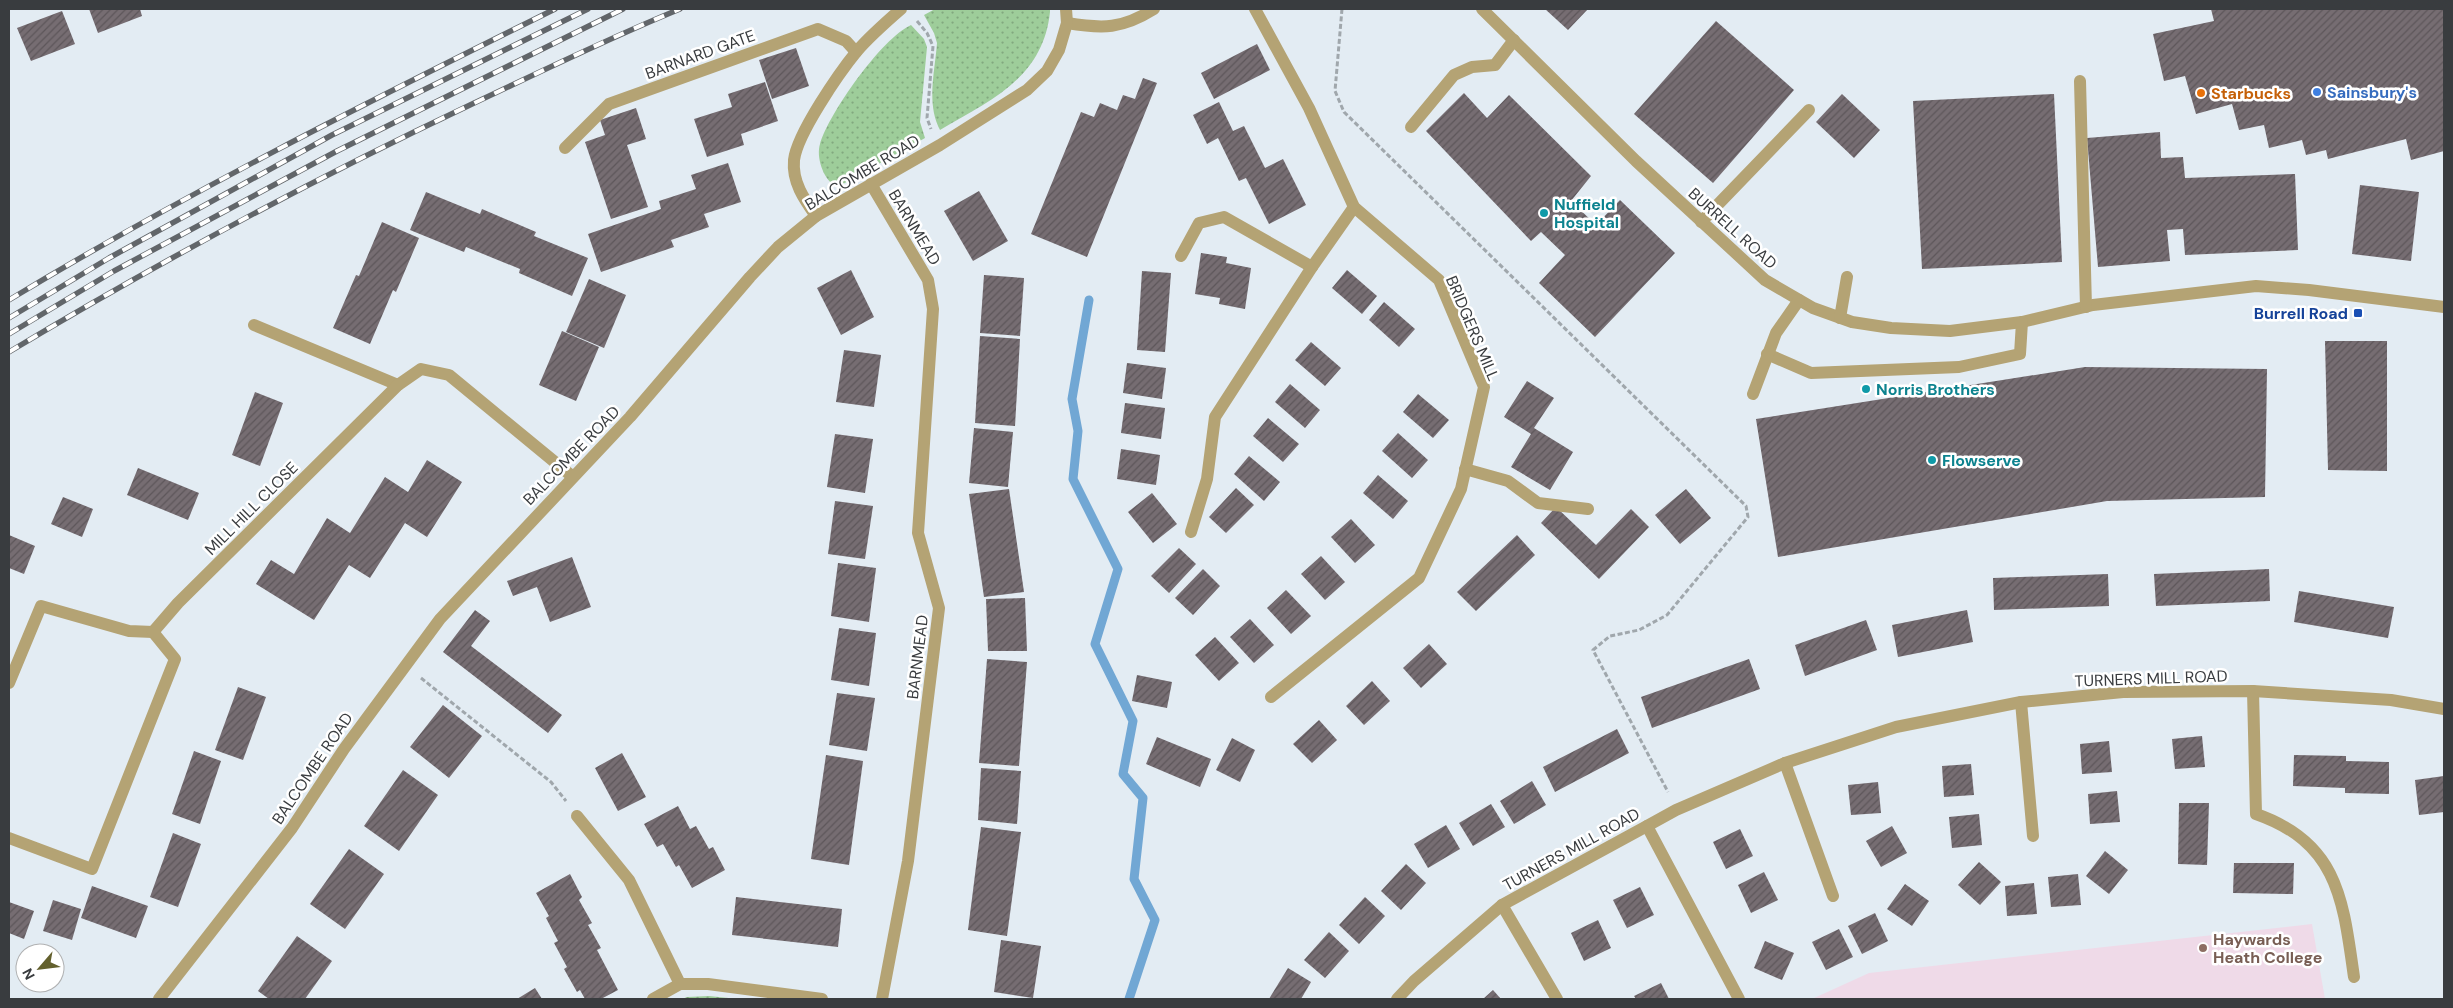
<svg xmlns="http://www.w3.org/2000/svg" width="2453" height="1008" viewBox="0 0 2453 1008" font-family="'DM Sans',sans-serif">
<defs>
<pattern id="grass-dots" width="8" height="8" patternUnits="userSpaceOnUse" patternTransform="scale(1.25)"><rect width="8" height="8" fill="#9ecd9a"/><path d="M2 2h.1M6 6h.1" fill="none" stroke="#82a87f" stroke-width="1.8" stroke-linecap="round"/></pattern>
<pattern id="building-hatch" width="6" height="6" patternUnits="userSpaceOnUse" patternTransform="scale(1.25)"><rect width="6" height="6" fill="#766d72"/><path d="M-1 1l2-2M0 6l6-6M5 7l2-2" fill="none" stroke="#5d565a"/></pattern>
</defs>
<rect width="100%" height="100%" fill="#e3ecf3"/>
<polygon fill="#efdae8" points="2312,924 2325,999 1812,999 1869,973"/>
<g fill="url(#grass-dots)">
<path d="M935,9H1050V12C1043,78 991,100 940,130C926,104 935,71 937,43L934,33L924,15Z"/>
<path d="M911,25L924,39L927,47L920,122L925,138L843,184L834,185C823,178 816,157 820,144C829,113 882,38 911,25Z"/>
<polygon points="709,996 738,999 682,999 687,997"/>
</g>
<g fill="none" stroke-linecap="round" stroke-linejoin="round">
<polyline stroke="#71a7d4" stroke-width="9" points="1089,300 1072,399 1078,431 1073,479 1118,569 1095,644 1133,721 1123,774 1143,798 1134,879 1155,920 1129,999"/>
</g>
<g fill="url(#building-hatch)">
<polygon points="89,9 140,9 142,16 98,33"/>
<polygon points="1545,9 1588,9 1568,30"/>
<polygon points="2211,9 2444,9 2444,151 2411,160 2406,139 2328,159 2326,150 2306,155 2302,140 2269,148 2264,125 2239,130 2232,104 2196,114 2185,76 2164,81 2153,34 2214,21"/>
<polygon points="62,11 75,44 31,61 17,28"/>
<polygon points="1716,21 1794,90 1713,183 1634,114"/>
<polygon points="1257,44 1270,70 1214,99 1201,73"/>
<polygon points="796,48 809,86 772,99 759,60"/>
<polygon points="1143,78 1157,83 1087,257 1031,234 1081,112 1094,117 1100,103 1117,110 1123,95 1135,99"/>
<polygon points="765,82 778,121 741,134 744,145 707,157 694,119 732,107 728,94"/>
<polygon points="1464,93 1487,118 1509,95 1591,176 1571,201 1596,225 1620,200 1675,253 1595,337 1539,283 1565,255 1541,232 1531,241 1426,131"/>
<polygon points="1842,94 1880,130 1854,158 1816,122"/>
<polygon points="2054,94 2062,262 1922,269 1913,101"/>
<polygon points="1219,102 1233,131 1244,126 1265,168 1283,159 1306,205 1269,224 1246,178 1239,181 1218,138 1207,144 1193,115"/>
<polygon points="636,108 646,139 627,145 648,207 611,219 585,142 605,135 600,120"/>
<polygon points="2160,132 2161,158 2183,157 2185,178 2295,174 2298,250 2185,255 2183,229 2167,230 2170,261 2098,267 2087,138"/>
<polygon points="728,163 741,202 704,214 709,227 671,240 674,247 601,272 588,234 661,209 659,201 696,189 691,175"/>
<polygon points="2360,185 2419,192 2411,261 2352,254"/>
<polygon points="979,191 1008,241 973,261 944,211"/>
<polygon points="426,192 480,214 482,209 536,232 534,236 588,258 572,296 519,273 520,269 466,247 464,252 410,230"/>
<polygon points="382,222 419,238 396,292 393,290 370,344 333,328 356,275 359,276"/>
<polygon points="1201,253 1227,257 1226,263 1251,268 1245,309 1219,304 1220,298 1195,294"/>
<polygon points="851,270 874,317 841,335 817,288"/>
<polygon points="1347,270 1377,296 1362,314 1332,288"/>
<polygon points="1142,271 1171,273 1165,352 1137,350"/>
<polygon points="984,275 1024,278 1020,336 980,333"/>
<polygon points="589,279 626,295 604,348 566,332"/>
<polygon points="1384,302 1415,329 1399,347 1369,320"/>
<polygon points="562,331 599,347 576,401 539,385"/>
<polygon points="980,336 1020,339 1015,426 975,423"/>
<polygon points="2325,341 2387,341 2387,471 2328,470"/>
<polygon points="1311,342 1341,368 1325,386 1295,360"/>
<polygon points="844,350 881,355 874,407 836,402"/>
<polygon points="1127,363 1166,368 1162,399 1123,393"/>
<polygon points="2085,367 2267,369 2265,497 2107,501 1778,557 1756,419"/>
<polygon points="1527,381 1554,398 1534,428 1573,452 1550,490 1511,467 1531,434 1504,417"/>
<polygon points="1290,384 1320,410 1305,428 1275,402"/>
<polygon points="255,392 283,403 260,466 232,455"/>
<polygon points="1418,394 1449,420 1433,438 1403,412"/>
<polygon points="1125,403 1165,408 1161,439 1121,433"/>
<polygon points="1268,418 1299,444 1283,462 1253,436"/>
<polygon points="974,428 1013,432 1008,487 969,483"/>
<polygon points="1398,433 1428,460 1412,478 1382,451"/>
<polygon points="835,434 873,439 865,493 827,487"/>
<polygon points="1121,449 1160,455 1156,485 1117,479"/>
<polygon points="1249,456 1280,482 1264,501 1234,474"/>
<polygon points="427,460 462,482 427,537 405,523 370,578 349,565 314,620 256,584 271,560 294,574 327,518 350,533 385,477 408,492"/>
<polygon points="138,468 199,493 188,520 127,495"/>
<polygon points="1378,475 1408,501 1393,519 1363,493"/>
<polygon points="1236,488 1254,505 1226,533 1209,517"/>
<polygon points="1009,489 1024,592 984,597 969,494"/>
<polygon points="1686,489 1711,518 1680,544 1655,515"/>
<polygon points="1152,493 1177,524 1153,543 1128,512"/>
<polygon points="63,497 93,509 82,537 51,524"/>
<polygon points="835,501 873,506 865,559 828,554"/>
<polygon points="1556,507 1596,545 1631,509 1649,527 1599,579 1541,523"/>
<polygon points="1351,519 1375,545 1355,563 1331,537"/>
<polygon points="9,535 35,546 24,574 9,568"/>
<polygon points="1517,535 1535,555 1476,611 1457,592"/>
<polygon points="1179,548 1196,564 1169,593 1151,576"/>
<polygon points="1321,556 1345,582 1325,600 1301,574"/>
<polygon points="572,557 591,607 550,622 537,587 513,596 507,581"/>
<polygon points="838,563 876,568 869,622 831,616"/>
<polygon points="1203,569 1220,586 1193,615 1175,598"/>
<polygon points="2269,569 2270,601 2156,606 2154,574"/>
<polygon points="2108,574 2109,606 1994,610 1993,578"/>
<polygon points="1286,590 1311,616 1291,634 1267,608"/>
<polygon points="2299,591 2394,607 2388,638 2294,622"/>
<polygon points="1025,598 1027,651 988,651 986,599"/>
<polygon points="475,610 490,621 471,646 562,715 548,733 443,652"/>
<polygon points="1967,610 1973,642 1898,657 1892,625"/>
<polygon points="1250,619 1274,645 1254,663 1230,637"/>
<polygon points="1866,620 1877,650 1805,676 1795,645"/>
<polygon points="839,628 876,633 869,686 831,680"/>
<polygon points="1215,637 1239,663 1219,681 1195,655"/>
<polygon points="1429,644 1447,664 1421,688 1403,668"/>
<polygon points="987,659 1027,662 1019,766 979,763"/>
<polygon points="1749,659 1760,689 1652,728 1641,697"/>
<polygon points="1137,675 1172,682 1167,708 1132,701"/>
<polygon points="1372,681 1390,701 1364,725 1346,706"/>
<polygon points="238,687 266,697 243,760 215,750"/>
<polygon points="837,693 875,698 867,751 829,745"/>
<polygon points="443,705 482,736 449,778 410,747"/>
<polygon points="1319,720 1337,740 1312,763 1293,744"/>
<polygon points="1617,729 1629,753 1555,792 1543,767"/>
<polygon points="2202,736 2205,767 2175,769 2172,739"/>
<polygon points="1157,737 1211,759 1200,787 1146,764"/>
<polygon points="1232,738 1255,750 1240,782 1216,770"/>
<polygon points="2109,741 2112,772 2082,774 2080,744"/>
<polygon points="194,751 221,761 200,824 172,814"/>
<polygon points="622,753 646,797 618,811 595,768"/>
<polygon points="826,755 863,761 849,865 811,859"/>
<polygon points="2294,755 2346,756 2346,761 2389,762 2389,794 2345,793 2345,788 2293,786"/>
<polygon points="1971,764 1974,795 1944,797 1942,766"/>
<polygon points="981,768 1021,771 1017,824 978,820"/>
<polygon points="403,770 438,795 399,851 364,826"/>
<polygon points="2444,776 2444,812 2419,815 2415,780"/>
<polygon points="1532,781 1546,805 1514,824 1500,801"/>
<polygon points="1878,782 1881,813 1851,815 1848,785"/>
<polygon points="2117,791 2120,822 2090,824 2088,794"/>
<polygon points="2179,803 2209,803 2207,865 2178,864"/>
<polygon points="1491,804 1505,827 1473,846 1459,823"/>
<polygon points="678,806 690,829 696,826 709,849 713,847 725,870 692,888 679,865 676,867 663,844 657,847 644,824"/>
<polygon points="1979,814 1982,845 1952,848 1949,817"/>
<polygon points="1446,825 1460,849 1428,868 1414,844"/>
<polygon points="1892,826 1907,853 1881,867 1866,841"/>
<polygon points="981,827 1021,832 1007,936 968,930"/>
<polygon points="1740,829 1753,856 1726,869 1713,842"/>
<polygon points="173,833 201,844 178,907 150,897"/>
<polygon points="349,849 384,874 345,929 310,904"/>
<polygon points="2105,851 2128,870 2109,894 2086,876"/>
<polygon points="1979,862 2001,882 1980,905 1958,885"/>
<polygon points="2234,863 2294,863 2293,894 2233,893"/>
<polygon points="1406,864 1426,883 1401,910 1381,891"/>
<polygon points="1764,872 1778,900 1751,913 1738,885"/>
<polygon points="570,874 582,897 579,900 592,923 588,925 601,948 597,950 618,990 601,999 585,999 580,990 577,992 564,969 567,967 554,943 558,941 546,918 549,916 536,893"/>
<polygon points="2078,874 2081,905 2051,907 2048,877"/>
<polygon points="2034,883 2037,914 2007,916 2005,886"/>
<polygon points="1905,884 1929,901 1912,926 1887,909"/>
<polygon points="92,886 148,906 136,938 81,918"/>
<polygon points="1640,887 1654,915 1627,928 1613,900"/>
<polygon points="736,897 842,909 838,947 732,935"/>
<polygon points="1365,897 1385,916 1359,944 1339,925"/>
<polygon points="53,900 81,909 72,940 43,931"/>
<polygon points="9,902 34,911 24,939 9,933"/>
<polygon points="1875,913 1888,941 1862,954 1848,926"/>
<polygon points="1598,920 1611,948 1584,961 1571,933"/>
<polygon points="1839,929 1853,957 1826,970 1812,942"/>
<polygon points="1329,932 1349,951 1325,978 1304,960"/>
<polygon points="297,936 332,961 305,999 269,999 258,991"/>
<polygon points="1001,940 1041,946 1033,998 994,992"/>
<polygon points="1765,941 1794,953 1782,980 1754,968"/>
<polygon points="1288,968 1311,982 1301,999 1269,999"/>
<polygon points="1661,983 1669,999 1636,999 1634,996"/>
<polygon points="535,988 542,999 517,999"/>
<polygon points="1493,990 1501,999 1483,999"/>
</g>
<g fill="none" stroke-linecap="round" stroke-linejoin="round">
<g stroke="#a0a7ac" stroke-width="3" stroke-dasharray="5 2.5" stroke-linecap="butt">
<polyline points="1342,9 1335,91 1344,112 1746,506 1748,517 1667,615 1639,630 1610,636 1593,650 1668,792"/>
<polyline points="917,21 927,33 933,46 927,118 931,129"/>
<polyline points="421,678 551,782 566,801"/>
</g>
<g stroke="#b4a374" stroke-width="12">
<polyline points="1255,9 1309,108 1354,207 1439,280 1484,387 1461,489 1419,578 1271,697"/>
<polyline points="1482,9 1636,161 1765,280 1813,308 1852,322 1891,328 1950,331 2022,322 2093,305 2256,286 2309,290 2444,307"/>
<path d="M1067,23C1103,29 1122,29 1154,9"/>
<polyline points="2080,81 2086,307"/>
<polyline points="1411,127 1454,75 1472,67 1495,65 1514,40"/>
<polyline points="565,148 609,104 818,29 846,41 856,52"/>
<polyline points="871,184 928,280 933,309 918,533 939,608 908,861 882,999"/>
<path d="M816,216C804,199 792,182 794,160C797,134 839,73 857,51C870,36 886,22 901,9"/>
<polyline points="1701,222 1809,110"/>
<polyline points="1181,256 1199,223 1224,217 1312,267"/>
<polyline points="1840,318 1847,277"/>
<polyline points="254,325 398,385"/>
<polyline points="1767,354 1811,373 1959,367 2020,354 2022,322"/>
<polyline points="1753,394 1776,333 1799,300"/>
<polyline points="1465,469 1508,481 1538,503 1588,509"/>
<polyline points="1191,532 1207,479 1215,417 1312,267 1354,207"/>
<polyline points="9,683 41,606 129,631 153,632"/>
<path d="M2253,691L2256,814C2339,843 2343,901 2354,977"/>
<polyline points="2021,702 2033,836"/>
<polyline points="1785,763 1833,896"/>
<polyline points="577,816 629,880 680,984"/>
<polyline points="1647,826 1739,999"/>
<polyline points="9,838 92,869 175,659 153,632 178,603 398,385 421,369 449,375 573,477"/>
<polyline points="1502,905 1557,999"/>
<polyline points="159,999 292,828 344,749 440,619 630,417 750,277 778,247 816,216 940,145 1027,90 1047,71 1059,50 1067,23 1066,9"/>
<polyline points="653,999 680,984 708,984 822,999"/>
<polyline points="1397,999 1414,981 1502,905 1647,826 1676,810 1785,763 1896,727 2021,702 2123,692 2253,691 2391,700 2444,709"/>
</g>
<defs>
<g id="rail">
<path d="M9,300C186,193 370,101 555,9"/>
<polyline points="9,318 109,258 332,135 588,9"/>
<polyline points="9,334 114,271 337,151 623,9"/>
<path d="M9,352C159,262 312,180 470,105C540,72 609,38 680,9"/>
</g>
</defs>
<use href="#rail" stroke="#62666a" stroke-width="5.5"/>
<use href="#rail" stroke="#fff" stroke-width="4" stroke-dasharray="11" stroke-linecap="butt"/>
</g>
<circle fill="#3f7fe0" stroke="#fff" stroke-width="2" cx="2317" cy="92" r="5"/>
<circle fill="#e8710a" stroke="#fff" stroke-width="2" cx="2201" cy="93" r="5"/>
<g fill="#0f9aa8" stroke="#fff" stroke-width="2">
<circle cx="1544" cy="213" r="5"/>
<circle cx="1866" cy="389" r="5"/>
<circle cx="1932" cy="460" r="5"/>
</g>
<rect fill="#1a4fb4" stroke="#fff" stroke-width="2" x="2353" y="308" width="10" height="10" rx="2.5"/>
<circle fill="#8d6e63" stroke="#fff" stroke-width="2" cx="2203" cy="948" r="5"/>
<g text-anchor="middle" stroke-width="5" stroke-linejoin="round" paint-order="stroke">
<g font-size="16" fill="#393c3f" stroke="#fff">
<text transform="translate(700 54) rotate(-20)" y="6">BARNARD GATE</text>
<text transform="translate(862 172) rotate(-31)" y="6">BALCOMBE ROAD</text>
<text transform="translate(915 227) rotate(59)" y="6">BARNMEAD</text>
<text transform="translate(1733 228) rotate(42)" y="6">BURRELL ROAD</text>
<text transform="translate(1473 328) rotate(67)" y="6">BRIDGERS MILL</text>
<text transform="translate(571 455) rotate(-46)" y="6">BALCOMBE ROAD</text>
<text transform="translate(251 508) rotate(-45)" y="6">MILL HILL CLOSE</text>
<text transform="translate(917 657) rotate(-83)" y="6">BARNMEAD</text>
<text transform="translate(2151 678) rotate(-2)" y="6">TURNERS MILL ROAD</text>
<text transform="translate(312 768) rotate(-56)" y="6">BALCOMBE ROAD</text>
<text transform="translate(1571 849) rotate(-29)" y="6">TURNERS MILL ROAD</text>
</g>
<g font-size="16" font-weight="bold" fill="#366cbe" stroke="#fff" text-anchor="start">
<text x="2327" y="98">Sainsbury's</text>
</g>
<g font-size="16" font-weight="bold" fill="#c56008" stroke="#fff" text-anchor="start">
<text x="2211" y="99">Starbucks</text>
</g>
<g font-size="16" font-weight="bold" fill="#0d838f" stroke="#fff" text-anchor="start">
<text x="1554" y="210">Nuffield<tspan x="1554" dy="18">Hospital</tspan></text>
<text x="1876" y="395">Norris Brothers</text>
<text x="1942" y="466">Flowserve</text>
</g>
<g font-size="16" font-weight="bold" fill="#164399" stroke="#fff" text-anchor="end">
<text x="2348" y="319">Burrell Road</text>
</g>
<g font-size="16" font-weight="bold" fill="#785e54" stroke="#fff" text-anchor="start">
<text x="2213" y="945">Haywards<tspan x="2213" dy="18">Heath College</tspan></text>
</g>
</g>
<rect width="2453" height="1008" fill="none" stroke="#393c3f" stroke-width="20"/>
<g transform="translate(40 968) rotate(242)"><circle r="24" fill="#ffffff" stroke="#b0b1b2"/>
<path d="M0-4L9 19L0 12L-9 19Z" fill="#63602d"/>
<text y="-8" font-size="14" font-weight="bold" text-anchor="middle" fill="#393c3f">N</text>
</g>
</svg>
